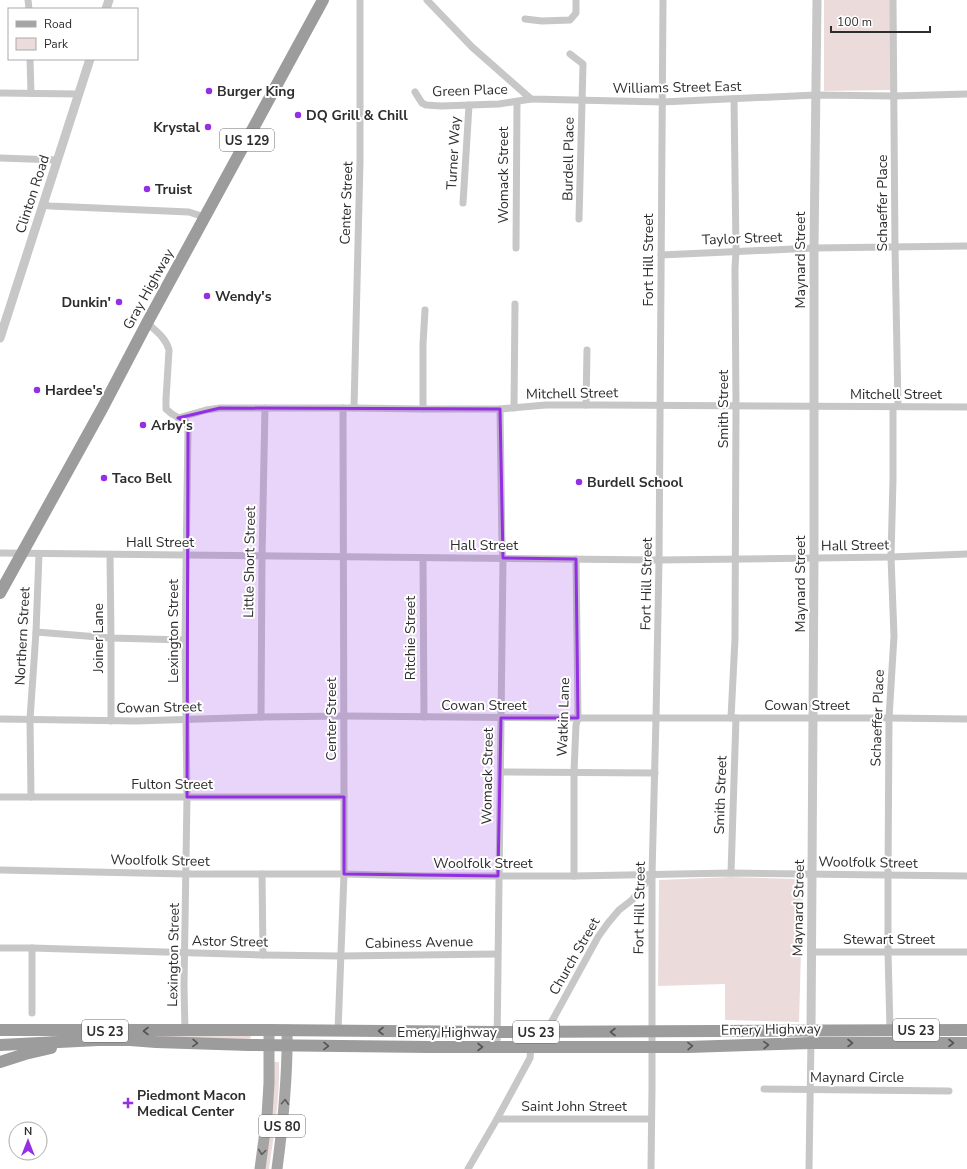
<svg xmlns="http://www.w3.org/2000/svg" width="967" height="1169" viewBox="0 0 967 1169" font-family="'Nunito Sans',sans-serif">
<rect width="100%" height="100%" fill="#fff"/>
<g fill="#ebdcdb">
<polygon points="824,0 891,0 892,90 824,91"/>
<polygon points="730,877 797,879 803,882 799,1022 725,1020 725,984 658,986 659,880"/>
<polygon points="45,1034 250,1034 251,1038 248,1040 52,1038"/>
<path d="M274,1062H279C280,1098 274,1133 269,1169H264Z"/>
</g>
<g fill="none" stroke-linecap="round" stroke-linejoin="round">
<g stroke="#c7c7c7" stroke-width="7">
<polyline points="28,0 29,9"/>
<polyline points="427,0 472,47 531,99 662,102 816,95 894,96 967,94"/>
<polyline points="893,0 895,247 898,406"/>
<polyline points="525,19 542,21 570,20 576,13 576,0"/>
<polyline points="570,54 583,64 579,219"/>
<polyline points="30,59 31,93"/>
<polyline points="415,92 422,103 426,105 441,106 499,104 531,99"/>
<polyline points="0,93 78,94"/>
<polyline points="0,158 57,160"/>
<polyline points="463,203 469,105"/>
<polyline points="43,205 50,206 189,212 198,215 204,218"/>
<polyline points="516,248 517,102"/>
<polyline points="661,255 814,248 967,246"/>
<path d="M147,323C156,331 166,338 169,350L166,399V409L172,414L186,422L188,428L185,640L187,797L184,986L185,1031"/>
<polyline points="586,405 587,350"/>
<polyline points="354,408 360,161 360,0"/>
<polyline points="514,408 515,304"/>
<polyline points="423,409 423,344 425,310"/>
<polyline points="178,418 206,410 220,408 354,408 423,409 500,409 546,405 600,405 967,407"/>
<polyline points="0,553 659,560 891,557 967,554"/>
<polyline points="110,555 111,638 111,721"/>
<polyline points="423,558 424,717"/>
<polyline points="36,632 111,638 185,640"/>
<polyline points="261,717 262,556 265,408"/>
<polyline points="731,718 735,639 736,406 735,268 736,251 734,99"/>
<polyline points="0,719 136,721 261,717 345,716 578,718 889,718 967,719"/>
<polyline points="501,772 655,773"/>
<polyline points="0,797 344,797"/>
<polyline points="31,797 30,719 36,632 39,554"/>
<polyline points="0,870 186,874 344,874 422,876 574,876 731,873 967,876"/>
<polyline points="731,873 736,718"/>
<polyline points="262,874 263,955"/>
<polyline points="574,876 574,772 576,725 578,718 576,559"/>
<polyline points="0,948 32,948 263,955 340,956 497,954"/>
<polyline points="32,948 32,1013"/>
<polyline points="811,952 967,952"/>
<polyline points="890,1030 888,952 888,875 889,718 894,636 891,557 893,480 893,407"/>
<polyline points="338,1031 344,874 344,797 343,408"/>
<polyline points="546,1032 598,937 608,923 619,910 632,900 652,875"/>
<polyline points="497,1047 503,558 502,548 500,409"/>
<polyline points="764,1089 949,1091"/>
<polyline points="497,1119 651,1119"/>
<polyline points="468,1169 497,1119 530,1058 531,1046"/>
<polyline points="651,1169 652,1087 652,875 656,718 659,560 663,0"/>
<polyline points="809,1169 811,1039"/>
</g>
<g stroke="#c7c7c7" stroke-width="9">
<polyline points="106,9 109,0"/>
<polyline points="0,338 90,59"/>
<polyline points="811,1031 814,559 814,248 817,0"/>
</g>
<g stroke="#a5a5a5" stroke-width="11">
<polyline points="260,1169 267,1116 269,1083 269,1030"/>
<path d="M277,1169C283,1123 288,1077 287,1030"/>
</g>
<g stroke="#9c9c9c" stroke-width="12">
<polyline points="0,593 103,407 147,323 323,0"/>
<polyline points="0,1030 269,1030 497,1032 967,1030"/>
<polyline points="0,1045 98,1040 130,1040 156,1042 249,1045 429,1047 688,1047 811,1043 967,1043"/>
<polyline points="0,1062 25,1054 51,1048"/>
</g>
</g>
<defs><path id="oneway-chevron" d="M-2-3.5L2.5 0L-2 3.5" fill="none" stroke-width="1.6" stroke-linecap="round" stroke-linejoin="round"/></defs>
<g stroke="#545454">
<use href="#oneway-chevron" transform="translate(146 1031) rotate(180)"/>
<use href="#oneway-chevron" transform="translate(381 1031) rotate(-180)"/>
<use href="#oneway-chevron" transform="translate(613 1032) rotate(-180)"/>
<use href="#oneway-chevron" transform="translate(195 1043) rotate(2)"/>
<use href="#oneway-chevron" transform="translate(850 1043)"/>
<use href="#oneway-chevron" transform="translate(951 1043)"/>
<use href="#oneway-chevron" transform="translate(766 1045) rotate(-2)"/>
<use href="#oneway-chevron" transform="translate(326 1046) rotate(1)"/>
<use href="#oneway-chevron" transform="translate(690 1046) rotate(-1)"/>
<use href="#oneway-chevron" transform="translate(480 1047)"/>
</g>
<g stroke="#5d5d5d">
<use href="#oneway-chevron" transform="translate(285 1102) rotate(-86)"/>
<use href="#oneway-chevron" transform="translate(262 1152) rotate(98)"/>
</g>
<path fill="#942fe4" fill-opacity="0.2" stroke="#942fe4" stroke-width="3" stroke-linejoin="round" d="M220,408L500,409L503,558L576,559L578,718H501L498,876L344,874V797H187L188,428L186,422L178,418Z"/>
<g fill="#942fe4" stroke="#fff" stroke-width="1.5">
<circle cx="209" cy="91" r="4"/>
<circle cx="298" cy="115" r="4"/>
<circle cx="208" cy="127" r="4"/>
<circle cx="147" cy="189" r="4"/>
<circle cx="207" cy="296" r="4"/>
<circle cx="119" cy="302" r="4"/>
<circle cx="37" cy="390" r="4"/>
<circle cx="143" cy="425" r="4"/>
<circle cx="104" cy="478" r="4"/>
<circle cx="579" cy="482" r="4"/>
<path d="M126 1097h4v4h4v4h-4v4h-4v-4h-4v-4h4z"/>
</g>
<g text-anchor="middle" stroke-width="4" stroke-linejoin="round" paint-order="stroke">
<g fill="#fff" stroke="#6c6c6c" stroke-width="1">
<rect x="220" y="129" width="54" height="22" rx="3"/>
<rect x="893" y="1019" width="46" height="22" rx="3"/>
<rect x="82" y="1020" width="46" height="22" rx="3"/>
<rect x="513" y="1021" width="46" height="22" rx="3"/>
<rect x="259" y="1115" width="46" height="22" rx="3"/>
</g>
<g font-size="13" font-weight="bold" fill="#2d2d2d">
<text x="247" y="145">US 129</text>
<text x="916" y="1035">US 23</text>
<text x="105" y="1036">US 23</text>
<text x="536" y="1037">US 23</text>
<text x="282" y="1131">US 80</text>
</g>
<g font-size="14" fill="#2d2d2d" stroke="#fff">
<text transform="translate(677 87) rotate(-1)" y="5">Williams Street East</text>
<text transform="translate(470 90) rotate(-2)" y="5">Green Place</text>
<text transform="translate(453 153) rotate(-87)" y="5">Turner Way</text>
<text transform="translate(568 159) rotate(-89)" y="5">Burdell Place</text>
<text transform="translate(503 175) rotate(-90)" y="5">Womack Street</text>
<text transform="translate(32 194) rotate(-72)" y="5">Clinton Road</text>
<text transform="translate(346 203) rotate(-88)" y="5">Center Street</text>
<text transform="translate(882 203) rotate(-90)" y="5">Schaeffer Place</text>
<text transform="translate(742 238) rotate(-2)" y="5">Taylor Street</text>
<text transform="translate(648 260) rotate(-90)" y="5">Fort Hill Street</text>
<text transform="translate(800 260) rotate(-90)" y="5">Maynard Street</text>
<text transform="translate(148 289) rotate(-61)" y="5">Gray Highway</text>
<text transform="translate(572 393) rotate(-1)" y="5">Mitchell Street</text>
<text x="896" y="399">Mitchell Street</text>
<text transform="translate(723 409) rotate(-90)" y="5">Smith Street</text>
<text x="160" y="547">Hall Street</text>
<text x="484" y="550">Hall Street</text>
<text transform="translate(855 545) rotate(-1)" y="5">Hall Street</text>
<text transform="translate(249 562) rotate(-89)" y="5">Little Short Street</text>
<text transform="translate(646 584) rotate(-89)" y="5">Fort Hill Street</text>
<text transform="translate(800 584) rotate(-90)" y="5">Maynard Street</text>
<text transform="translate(173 631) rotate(-90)" y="5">Lexington Street</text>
<text transform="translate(22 636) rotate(-87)" y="5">Northern Street</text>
<text transform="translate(98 638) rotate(-90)" y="5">Joiner Lane</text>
<text transform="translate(410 638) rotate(-90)" y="5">Ritchie Street</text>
<text x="484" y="710">Cowan Street</text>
<text x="807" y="710">Cowan Street</text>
<text transform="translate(159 707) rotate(-1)" y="5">Cowan Street</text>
<text transform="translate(563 717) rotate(-88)" y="5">Watkin Lane</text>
<text transform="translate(877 718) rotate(-88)" y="5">Schaeffer Place</text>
<text transform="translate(331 719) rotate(-90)" y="5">Center Street</text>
<text transform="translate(487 776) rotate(-89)" y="5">Womack Street</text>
<text x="172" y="789">Fulton Street</text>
<text transform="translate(720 795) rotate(-88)" y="5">Smith Street</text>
<text transform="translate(160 860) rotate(1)" y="5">Woolfolk Street</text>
<text transform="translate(868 862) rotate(1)" y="5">Woolfolk Street</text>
<text x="483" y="868">Woolfolk Street</text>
<text transform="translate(639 908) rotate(-89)" y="5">Fort Hill Street</text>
<text transform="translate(798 908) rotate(-89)" y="5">Maynard Street</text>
<text x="889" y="944">Stewart Street</text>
<text transform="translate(230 941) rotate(1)" y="5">Astor Street</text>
<text transform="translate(419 942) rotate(-1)" y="5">Cabiness Avenue</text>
<text transform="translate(173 955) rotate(-89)" y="5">Lexington Street</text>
<text transform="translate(574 956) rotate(-60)" y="5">Church Street</text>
<text transform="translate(771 1029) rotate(-1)" y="5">Emery Highway</text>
<text x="447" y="1037">Emery Highway</text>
<text x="857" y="1082">Maynard Circle</text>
<text x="574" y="1111">Saint John Street</text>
</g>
<g font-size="14" font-weight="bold" fill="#2d2d2d" stroke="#fff" text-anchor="start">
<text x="217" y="96">Burger King</text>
<text x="306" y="120">DQ Grill &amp; Chill</text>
<text x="200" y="132" text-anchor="end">Krystal</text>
<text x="155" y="194">Truist</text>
<text x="215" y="301">Wendy's</text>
<text x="111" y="307" text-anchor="end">Dunkin'</text>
<text x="45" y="395">Hardee's</text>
<text x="151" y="430">Arby's</text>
<text x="112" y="483">Taco Bell</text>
<text x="587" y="487">Burdell School</text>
<text x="137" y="1100">Piedmont Macon<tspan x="137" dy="16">Medical Center</tspan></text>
</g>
</g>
<rect x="8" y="8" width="130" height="52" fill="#ffffff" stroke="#ababab"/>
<rect x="16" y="21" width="20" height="6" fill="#a5a5a5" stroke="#ababab"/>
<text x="44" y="28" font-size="12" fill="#2d2d2d">Road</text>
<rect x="16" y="38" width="20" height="12" fill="#ebdcdb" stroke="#ababab"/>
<text x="44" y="48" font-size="12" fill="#2d2d2d">Park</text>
<g transform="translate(28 1141)"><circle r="19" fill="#ffffff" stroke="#ababab"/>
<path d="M0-3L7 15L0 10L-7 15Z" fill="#942fe4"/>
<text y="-6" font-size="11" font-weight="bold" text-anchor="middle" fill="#2d2d2d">N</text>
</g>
<path d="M831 26v6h99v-6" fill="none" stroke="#2d2d2d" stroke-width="2"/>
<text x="837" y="26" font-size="12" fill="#2d2d2d" stroke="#ffffff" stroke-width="3" paint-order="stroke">100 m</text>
</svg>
